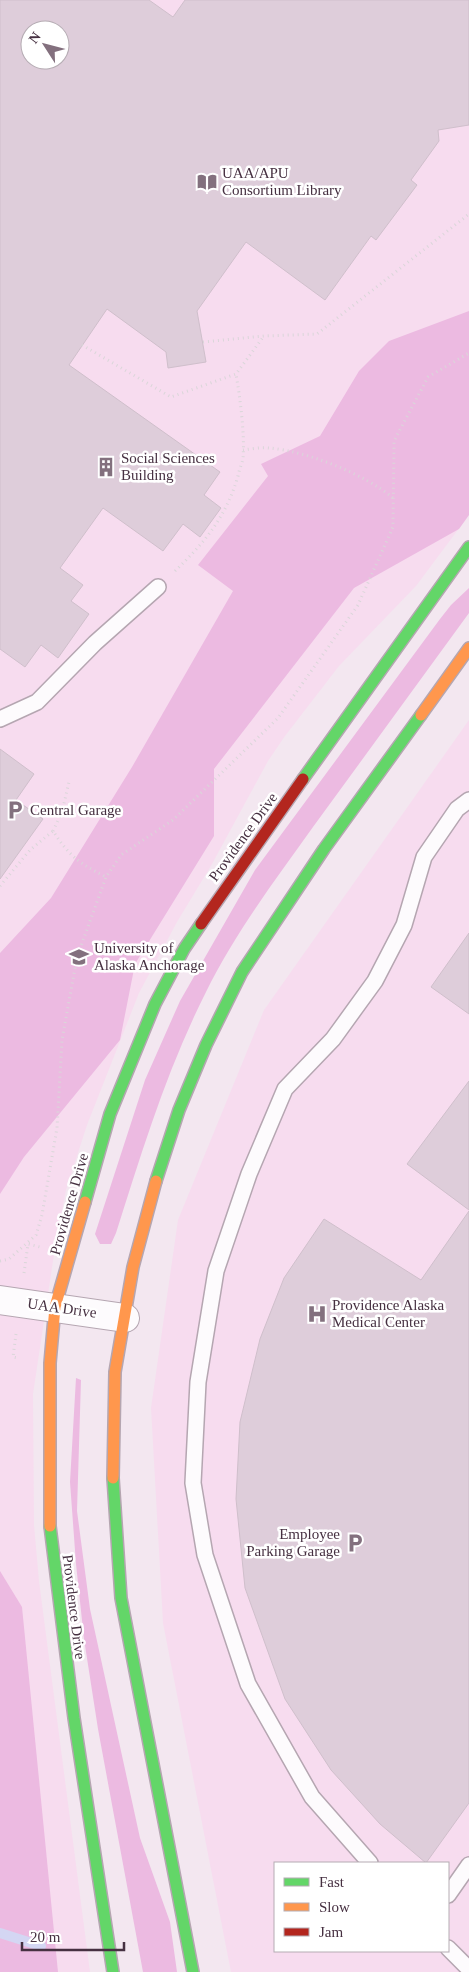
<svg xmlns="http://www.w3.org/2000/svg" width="469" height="1972" viewBox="0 0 469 1972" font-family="'Times New Roman',serif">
<rect width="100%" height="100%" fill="#f3e7f0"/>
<g fill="#f7dcef" fill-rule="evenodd">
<path d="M0,0H469V515L416,586L339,666L285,736L268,761L212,864L177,922L139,993L87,1125L66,1190L56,1241L33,1394L34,1525L39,1581L90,1972H0ZM30,30H60V60H30Z"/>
<path d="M469,720V1972H231L163,1623L151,1408L178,1220L264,1010ZM275,1863H448V1951H275Z"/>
</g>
<g fill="#ecbae1">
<polygon points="469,311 469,515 459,529 354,588 214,769 214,836 135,964 120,1040 24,1157 0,1194 0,953 51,898 132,767 233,591 198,565 268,476 261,464 320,436 359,371 389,341"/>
<path d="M469,588V613C417,684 365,756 313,827C275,880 235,933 206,992C167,1069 142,1151 116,1233L111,1244H100L95,1234L145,1080L180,1001L255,870L440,619L451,605Z"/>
<polygon points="76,1378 81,1380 77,1511 90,1609 140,1838 170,1922 177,1972 143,1972 98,1729 84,1639 76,1564 70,1482"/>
<polygon points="0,1571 22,1607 58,1972 0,1972"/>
</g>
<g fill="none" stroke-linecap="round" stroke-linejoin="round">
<polyline stroke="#d4d6f3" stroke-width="10" points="0,1933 41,1946"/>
</g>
<g fill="#decdda" stroke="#cfbfcb" fill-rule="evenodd">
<path d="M0,0H149L173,17L185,0H469V125L438,130L439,141L411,180L417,185L376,240L371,236L325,300L246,242L197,311L206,362L168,368L166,352L107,309L69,365L220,472L204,495L221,508L200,537L183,524L163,551L103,508L60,568L83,585L71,601L89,614L58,658L41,645L25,667L0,649ZM30,30H60V60H30Z"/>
<polygon points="0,749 34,774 16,800 43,819 0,879"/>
<polygon points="469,933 469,1014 431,987"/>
<polygon points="469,1081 469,1210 407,1164"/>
<polygon points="469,1211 469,1803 426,1863 380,1824 331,1770 285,1699 245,1588 236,1499 240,1422 260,1339 284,1278 324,1219 421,1280"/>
</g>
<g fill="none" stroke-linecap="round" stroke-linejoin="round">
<defs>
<g id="lane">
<polyline points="0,719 37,702 95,643 158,587"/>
<polyline points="370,1863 312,1797 248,1684 205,1555 193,1483 198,1382 216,1271 249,1174 285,1089 333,1039 375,981 404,925 424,857 457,809 469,800"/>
<polyline points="448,1895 469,1865"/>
<polyline points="448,1948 469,1969"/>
</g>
<polyline id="street" points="0,1300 125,1318"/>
<g id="fast">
<polyline points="303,779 469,547"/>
<polyline points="156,1181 179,1110 206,1045 242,972 324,849 421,715"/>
<polyline points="85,1202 110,1114 155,1004 184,949 201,924"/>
<polyline points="113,1478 121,1598 193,1972"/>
<polyline points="50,1526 74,1718 113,1972"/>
</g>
<g id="slow">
<polyline points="421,715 469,648"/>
<polyline points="113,1478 115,1372 133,1267 156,1181"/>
<polyline points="50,1526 50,1363 55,1307 85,1202"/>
</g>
<polyline id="jam" points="201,924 303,779"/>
</defs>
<use href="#lane" stroke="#b5a6b1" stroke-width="18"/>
<use href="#street" stroke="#b5a6b1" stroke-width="30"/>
<use href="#fast" stroke="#b5a6b1" stroke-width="14"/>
<use href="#slow" stroke="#b5a6b1" stroke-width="14"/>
<use href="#jam" stroke="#b5a6b1" stroke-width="14"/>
<g stroke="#dad6d9" stroke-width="3" stroke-dasharray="1 4" stroke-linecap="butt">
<polyline points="203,342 264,336 317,334 469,214"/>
<polyline points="82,345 171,397 236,374 264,336"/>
<path d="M243,450C251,449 261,447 269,448C306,451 365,474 393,498"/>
<path d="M175,571C205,542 226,517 238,476C239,470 242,464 243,458C245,435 240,397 236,374"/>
<polyline points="53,831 62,812 69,782"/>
<path d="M0,886L30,850L53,831C70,857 79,863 106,877"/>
<polyline points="0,1261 9,1259 36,1235 42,1215 57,1128 62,1040 77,957 106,877 121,855 173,820 278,718 358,605 393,527 394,441 428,377 469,353"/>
<polyline points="24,1273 28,1244 40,1247"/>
<polyline points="16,1334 13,1357 18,1358"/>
</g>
<use href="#lane" stroke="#fdfbfd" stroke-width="15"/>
<use href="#street" stroke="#fdfbfd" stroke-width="28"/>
<use href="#fast" stroke="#63d668" stroke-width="11"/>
<use href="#slow" stroke="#ff974d" stroke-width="11"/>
<use href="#jam" stroke="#b3261e" stroke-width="11"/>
</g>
<defs>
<symbol id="library-bare" viewBox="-9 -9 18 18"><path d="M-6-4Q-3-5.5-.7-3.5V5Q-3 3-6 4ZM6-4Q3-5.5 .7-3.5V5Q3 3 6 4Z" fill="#83707e" stroke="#fff" stroke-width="2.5" paint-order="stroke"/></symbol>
<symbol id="building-bare" viewBox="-9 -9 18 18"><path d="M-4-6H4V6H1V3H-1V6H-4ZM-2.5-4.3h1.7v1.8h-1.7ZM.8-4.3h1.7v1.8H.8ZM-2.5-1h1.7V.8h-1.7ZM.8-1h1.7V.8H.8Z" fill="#83707e" stroke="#fff" stroke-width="2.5" paint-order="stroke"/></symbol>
<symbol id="parking-bare" viewBox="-9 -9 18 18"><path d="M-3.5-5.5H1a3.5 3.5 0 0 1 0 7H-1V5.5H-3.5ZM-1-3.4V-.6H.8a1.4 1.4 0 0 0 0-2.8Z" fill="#83707e" stroke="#fff" stroke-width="2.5" paint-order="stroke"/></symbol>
<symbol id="university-bare" viewBox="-9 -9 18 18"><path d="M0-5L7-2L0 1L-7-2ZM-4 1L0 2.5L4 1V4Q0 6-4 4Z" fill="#83707e" stroke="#fff" stroke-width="2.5" paint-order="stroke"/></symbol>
<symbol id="hospital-bare" viewBox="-9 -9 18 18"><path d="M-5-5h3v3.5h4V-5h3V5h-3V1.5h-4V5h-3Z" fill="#83707e" stroke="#fff" stroke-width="2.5" paint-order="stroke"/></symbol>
</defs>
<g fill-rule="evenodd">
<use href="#library-bare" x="193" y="168" width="28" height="28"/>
<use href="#building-bare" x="92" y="453" width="28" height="28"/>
<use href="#parking-bare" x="1" y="796" width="28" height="28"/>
<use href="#university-bare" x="65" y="943" width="28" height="28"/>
<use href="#hospital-bare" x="303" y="1300" width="28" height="28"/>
<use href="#parking-bare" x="341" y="1529" width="28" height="28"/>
</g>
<g text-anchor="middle" stroke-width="5" stroke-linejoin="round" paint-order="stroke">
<g font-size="15" fill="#463041" stroke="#fff" text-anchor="start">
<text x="222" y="178">UAA/APU<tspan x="222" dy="17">Consortium Library</tspan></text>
<text x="121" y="463">Social Sciences<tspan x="121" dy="17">Building</tspan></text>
<text x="30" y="815">Central Garage</text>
<text x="94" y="953">University of<tspan x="94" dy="17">Alaska Anchorage</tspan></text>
<text x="332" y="1310">Providence Alaska<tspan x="332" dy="17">Medical Center</tspan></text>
<text x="340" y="1539" text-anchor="end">Employee<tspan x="340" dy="17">Parking Garage</tspan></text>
</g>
<g font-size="15" fill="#463041" stroke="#fff">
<text transform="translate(243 837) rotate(-54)" y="5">Providence Drive</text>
<text transform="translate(69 1204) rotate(-74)" y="5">Providence Drive</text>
<text transform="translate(62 1308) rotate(8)" y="5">UAA Drive</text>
<text transform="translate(74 1607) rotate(83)" y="5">Providence Drive</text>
</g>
</g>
<rect x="274" y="1862" width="175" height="90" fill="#ffffff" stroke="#b5acb3"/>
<rect x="284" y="1878" width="25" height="8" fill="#63d668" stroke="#b5acb3"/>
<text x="319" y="1887" font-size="15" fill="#463041">Fast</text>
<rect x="284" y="1903" width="25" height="8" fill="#ff974d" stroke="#b5acb3"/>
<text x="319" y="1912" font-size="15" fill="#463041">Slow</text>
<rect x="284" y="1928" width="25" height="8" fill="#b3261e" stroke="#b5acb3"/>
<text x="319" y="1937" font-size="15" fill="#463041">Jam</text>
<g transform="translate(45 45) rotate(306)"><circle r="24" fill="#ffffff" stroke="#b5acb3"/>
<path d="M0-4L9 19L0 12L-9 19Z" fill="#83707e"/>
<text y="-8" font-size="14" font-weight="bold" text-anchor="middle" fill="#463041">N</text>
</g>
<path d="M22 1942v8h102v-8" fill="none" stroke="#463041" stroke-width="2.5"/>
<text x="30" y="1942" font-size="15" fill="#463041" stroke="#ffffff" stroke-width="4" paint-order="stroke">20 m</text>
</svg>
